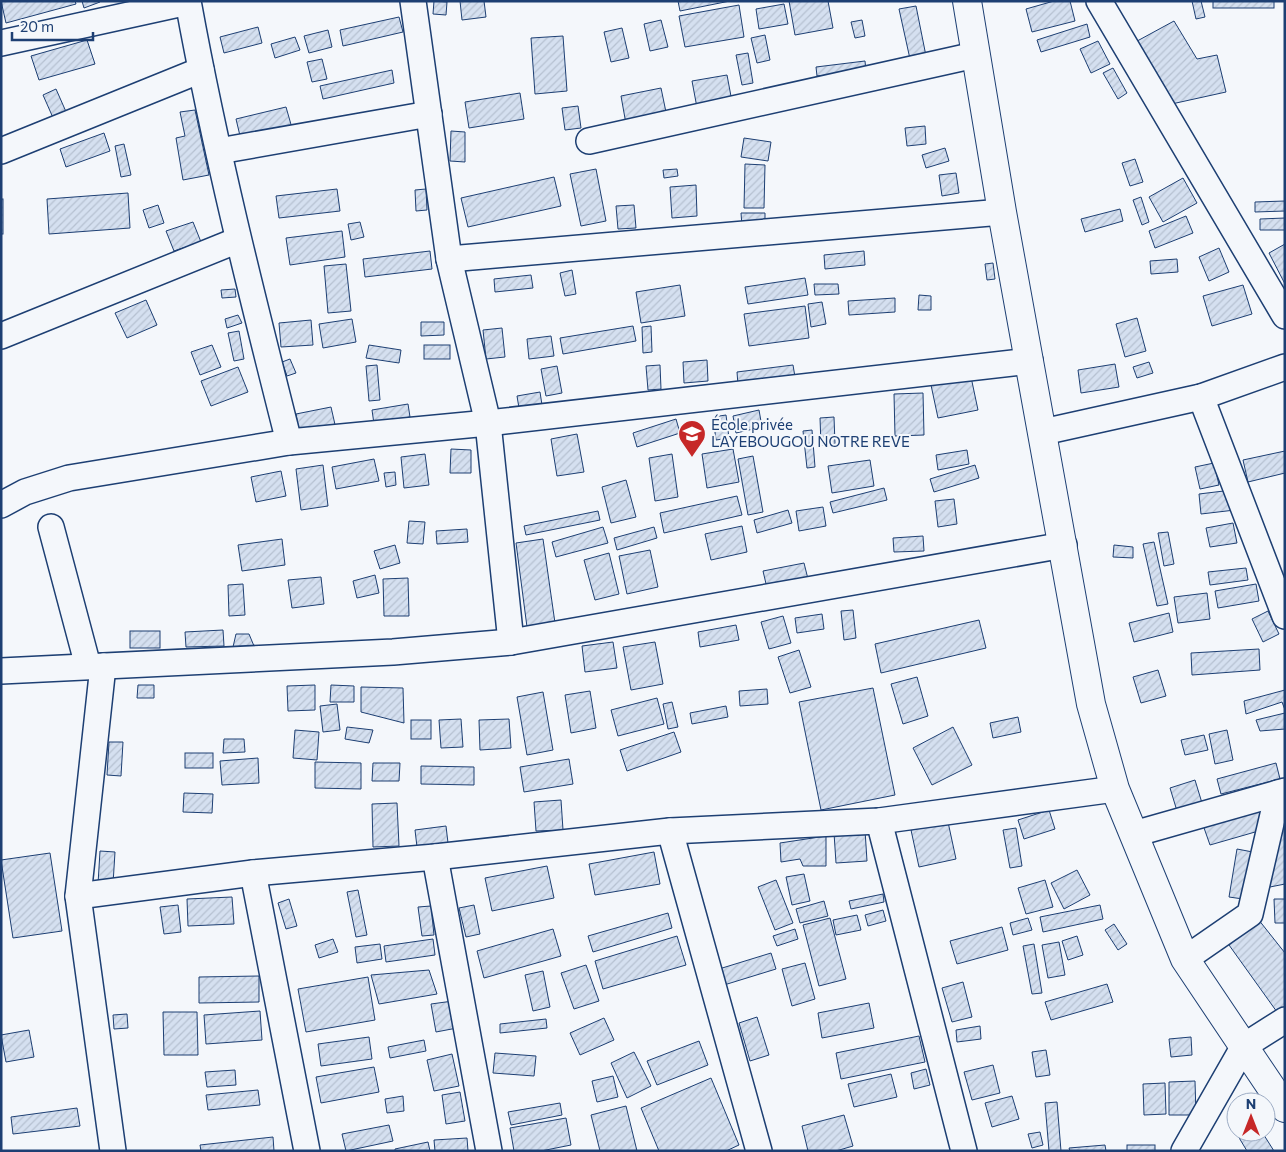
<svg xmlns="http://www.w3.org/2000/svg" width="1286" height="1152" viewBox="0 0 1286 1152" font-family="Commissioner,sans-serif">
<defs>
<pattern id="building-hatch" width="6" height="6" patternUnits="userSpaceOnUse" patternTransform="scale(1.25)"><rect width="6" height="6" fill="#d5e0f0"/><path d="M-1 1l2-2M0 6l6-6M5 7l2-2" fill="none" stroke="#b6c1d1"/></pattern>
</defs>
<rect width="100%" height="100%" fill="#f4f7fb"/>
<g fill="url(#building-hatch)" stroke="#1d3f73">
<polygon points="1,1 75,1 76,4 6,23"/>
<polygon points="82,1 100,1 100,2 84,8"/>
<polygon points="434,1 447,2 446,15 433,14"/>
<polygon points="460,1 484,1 486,17 462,20"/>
<polygon points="678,1 730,1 680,11"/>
<polygon points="789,1 828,1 833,28 795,35"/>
<polygon points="1054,1 1070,1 1075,21 1032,32 1026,9"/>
<polygon points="1192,1 1201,1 1205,17 1196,19"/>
<rect x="1213" y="1" width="61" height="7"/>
<polygon points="784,4 788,24 759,29 756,9"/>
<polygon points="739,5 744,37 685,47 679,16"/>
<polygon points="916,6 926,56 910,59 899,9"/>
<polygon points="399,17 403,32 343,46 340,30"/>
<polygon points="661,20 668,47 650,51 644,24"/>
<polygon points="862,20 865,36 855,38 851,22"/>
<polygon points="1174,21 1197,59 1217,55 1226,92 1167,105 1128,46"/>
<polygon points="1087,24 1090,37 1041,52 1037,40"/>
<polygon points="258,27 262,43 224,53 220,37"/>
<polygon points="622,28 629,58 611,62 604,32"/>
<polygon points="328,30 332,47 309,53 304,36"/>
<polygon points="765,35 770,60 757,63 751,38"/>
<polygon points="563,36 567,91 535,94 531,38"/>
<polygon points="295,37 300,50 275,58 271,44"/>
<polygon points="87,40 95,64 39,80 31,56"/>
<polygon points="1098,41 1110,64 1091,73 1080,49"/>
<polygon points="748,53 753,83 742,85 736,55"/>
<polygon points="322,59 327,79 312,82 307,62"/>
<polygon points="865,61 866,71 817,76 816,67"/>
<polygon points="1113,68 1127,93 1118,99 1103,73"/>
<polygon points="392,70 394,83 323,99 320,86"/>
<polygon points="727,75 733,107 698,113 692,81"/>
<polygon points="661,88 667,117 626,124 621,96"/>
<polygon points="56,89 67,114 54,120 43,95"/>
<polygon points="520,93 524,119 469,128 465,102"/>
<polygon points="578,106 581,128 565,130 562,108"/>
<polygon points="286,107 292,128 241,140 236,119"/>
<polygon points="195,110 209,175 183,180 176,138 185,136 180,112"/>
<polygon points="925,126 926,144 907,146 905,128"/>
<polygon points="451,131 465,132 465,162 450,161"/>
<polygon points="104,133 110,151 66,167 60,149"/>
<polygon points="744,138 771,142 768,161 741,157"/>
<polygon points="124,144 131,175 121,177 115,146"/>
<polygon points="945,148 949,161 926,168 922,155"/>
<polygon points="1135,159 1143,182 1130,186 1122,163"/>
<polygon points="745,164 765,165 764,208 744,208"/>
<polygon points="596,169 606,221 581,226 570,174"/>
<polygon points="677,169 678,176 664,178 663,170"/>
<polygon points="956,173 959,193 942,196 939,175"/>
<polygon points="554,177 561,206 468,227 461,198"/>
<polygon points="1183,178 1197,203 1163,222 1149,197"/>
<polygon points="696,185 697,216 672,218 670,187"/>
<polygon points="337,189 340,211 279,218 276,196"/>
<polygon points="426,189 427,210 416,211 415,190"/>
<polygon points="128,193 130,228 49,234 47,199"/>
<polygon points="1141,197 1149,222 1142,225 1133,200"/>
<rect x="1" y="199" width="2" height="35"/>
<polygon points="1285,201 1285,211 1255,212 1255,202"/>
<polygon points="158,205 164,223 149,228 143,210"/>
<polygon points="634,205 636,228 618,229 616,206"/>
<polygon points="1120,209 1123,221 1085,232 1081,219"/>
<polygon points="741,213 765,213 765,225 742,226"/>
<polygon points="1186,216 1193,233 1155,248 1149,231"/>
<polygon points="1285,218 1285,230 1260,230 1260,219"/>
<polygon points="193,222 201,242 174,251 166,231"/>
<polygon points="360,222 364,237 351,240 348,224"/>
<polygon points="342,231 345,257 290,265 286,238"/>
<polygon points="1285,244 1285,284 1269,253"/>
<polygon points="1219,248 1229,272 1209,281 1199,257"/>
<polygon points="430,251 432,269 365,277 363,259"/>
<polygon points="864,251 865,265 825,269 824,255"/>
<polygon points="1177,259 1178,272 1151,274 1150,261"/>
<polygon points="993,263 995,279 987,280 985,264"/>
<polygon points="346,264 351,311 328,313 324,266"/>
<polygon points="572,270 576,294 565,296 560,273"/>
<polygon points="531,275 533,288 495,292 494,279"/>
<polygon points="805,278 808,295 748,304 745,287"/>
<polygon points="814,284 838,284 839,294 815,295"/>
<polygon points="680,285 685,316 641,323 636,292"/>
<polygon points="1243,285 1252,314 1212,326 1203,296"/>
<polygon points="235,289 236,297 222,298 221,290"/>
<polygon points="919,295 931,296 931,310 918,310"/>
<polygon points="895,298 895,312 849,315 848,301"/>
<polygon points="146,300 157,325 127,338 115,313"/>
<polygon points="822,302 826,324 811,327 808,304"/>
<polygon points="805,306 809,338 749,346 744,314"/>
<polygon points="238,315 242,323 227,328 225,319"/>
<polygon points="1137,318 1146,351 1125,357 1116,324"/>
<polygon points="352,319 356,342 323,348 319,324"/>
<polygon points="311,320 313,345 281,347 279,323"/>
<polygon points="421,322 444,322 444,335 421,336"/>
<polygon points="633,326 636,341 563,354 560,338"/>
<polygon points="651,326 652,352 643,353 642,327"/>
<polygon points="502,328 505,357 486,359 483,330"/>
<polygon points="239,331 244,359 234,361 228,333"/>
<polygon points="551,336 554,356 529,359 527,339"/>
<polygon points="212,345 221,367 200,375 191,352"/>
<polygon points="369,345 401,350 399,363 366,358"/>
<rect x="424" y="345" width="26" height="14"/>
<polygon points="290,359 296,373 287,376 282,362"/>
<polygon points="707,360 708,381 684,383 683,362"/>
<polygon points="1149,362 1153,373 1137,378 1133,367"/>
<polygon points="1115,364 1119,387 1081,393 1078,370"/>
<polygon points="377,365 380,400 369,401 366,366"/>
<polygon points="660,365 661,389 648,390 646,366"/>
<polygon points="793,365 795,377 738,385 737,372"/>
<polygon points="557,366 562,393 546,396 541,369"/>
<polygon points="238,367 248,392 211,406 201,381"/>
<polygon points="971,377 978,410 938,418 931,385"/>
<polygon points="540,392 542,405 519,408 517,396"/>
<polygon points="923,393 924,435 895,436 894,394"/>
<polygon points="408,404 410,417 374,424 372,410"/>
<polygon points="331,407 336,429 300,436 296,414"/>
<polygon points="759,410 762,427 736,433 733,416"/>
<polygon points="726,415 729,438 716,440 713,417"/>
<polygon points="834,417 835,444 821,445 820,418"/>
<polygon points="676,419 680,433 637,447 633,433"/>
<polygon points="812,430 815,467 807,468 803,431"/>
<polygon points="577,434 584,472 557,476 551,439"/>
<polygon points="451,449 471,450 471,473 450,473"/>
<polygon points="733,449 739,482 707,488 702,454"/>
<polygon points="967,450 969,464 938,470 936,455"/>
<polygon points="1285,451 1285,473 1248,482 1243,460"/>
<polygon points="425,454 429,485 404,488 401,457"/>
<polygon points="672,454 678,497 655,501 649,458"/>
<polygon points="753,456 763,512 748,515 738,459"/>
<polygon points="374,459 379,481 336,489 332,467"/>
<polygon points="870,460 874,486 832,493 828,466"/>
<polygon points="1214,463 1219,485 1200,489 1195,467"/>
<polygon points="323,465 328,506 301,510 296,469"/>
<polygon points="975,465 979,478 934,492 930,479"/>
<polygon points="281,471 286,496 256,502 251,477"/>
<polygon points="395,472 396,485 386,487 384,473"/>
<polygon points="626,480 636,517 611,523 602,487"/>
<polygon points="884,488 887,500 833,513 830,502"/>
<polygon points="1232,490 1235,510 1201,514 1199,494"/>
<polygon points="737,496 742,515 664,533 660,513"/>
<polygon points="954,499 957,524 938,527 935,501"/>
<polygon points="823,507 826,526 799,531 796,511"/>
<polygon points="788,510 792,523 757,533 754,520"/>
<polygon points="598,511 600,520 526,535 524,526"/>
<polygon points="409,521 425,522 423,544 407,543"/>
<polygon points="1233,523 1237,543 1210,547 1206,528"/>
<polygon points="742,526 747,552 711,560 705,534"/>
<polygon points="603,527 608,543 556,557 552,542"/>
<polygon points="654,527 657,538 617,550 614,538"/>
<polygon points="467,529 468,542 437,544 436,531"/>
<polygon points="1168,532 1174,564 1164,566 1158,533"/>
<polygon points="923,536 924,551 894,552 893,538"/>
<polygon points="282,539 285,565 242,571 238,545"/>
<polygon points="543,539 555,623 527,627 516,543"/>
<polygon points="1154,542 1168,604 1157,606 1143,544"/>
<polygon points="395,545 400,563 380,569 374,551"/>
<polygon points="1114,545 1133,547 1133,558 1113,557"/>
<polygon points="650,550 658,587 627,594 619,556"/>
<polygon points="609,553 619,594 595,600 584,560"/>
<polygon points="804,563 808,579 767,588 763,571"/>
<polygon points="1246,568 1248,580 1210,585 1208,572"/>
<polygon points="375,575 379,593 357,598 353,581"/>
<polygon points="321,577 324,604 292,608 288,580"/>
<polygon points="408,578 409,616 384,616 383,579"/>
<polygon points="243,584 245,615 229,616 228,585"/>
<polygon points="1256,584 1259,601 1218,608 1215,591"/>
<polygon points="1207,593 1210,619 1178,623 1174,597"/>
<polygon points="853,610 856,638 844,640 841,611"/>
<polygon points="1268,611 1279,634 1263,642 1252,619"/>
<polygon points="1169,613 1173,632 1134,642 1129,623"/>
<polygon points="822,614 824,629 797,633 795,618"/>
<polygon points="783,616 791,643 769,649 761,622"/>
<polygon points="979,620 986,648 881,673 875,644"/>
<polygon points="736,625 739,640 700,647 698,632"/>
<polygon points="223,630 224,646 186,647 185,632"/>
<rect x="130" y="631" width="30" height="17"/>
<polygon points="236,634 249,634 254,646 233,647"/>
<polygon points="613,642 617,668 585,672 582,646"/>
<polygon points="655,642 663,684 631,690 623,647"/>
<polygon points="1259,649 1260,670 1192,675 1191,653"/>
<polygon points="799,650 811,687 790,693 778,657"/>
<polygon points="1158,670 1166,696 1141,703 1133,677"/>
<polygon points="917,677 928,716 903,724 891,684"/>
<polygon points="138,685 154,685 154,698 137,698"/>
<polygon points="315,685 315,710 288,711 287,686"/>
<polygon points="331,685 354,686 354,702 330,702"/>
<polygon points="361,687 403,688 404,723 361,712"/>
<polygon points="873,688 895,795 821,810 799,702"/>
<polygon points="767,689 768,704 740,706 739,691"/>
<polygon points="1285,690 1285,710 1282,702 1246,714 1244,701"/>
<polygon points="590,691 596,728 571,733 565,695"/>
<polygon points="543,692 553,750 527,755 517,697"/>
<polygon points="657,698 664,724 618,736 611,710"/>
<polygon points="672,702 678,727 668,729 663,704"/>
<polygon points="337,704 340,730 323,732 320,706"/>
<polygon points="726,706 728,717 692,724 690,713"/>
<polygon points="1285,713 1285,729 1260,731 1256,720"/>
<polygon points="1018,717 1021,732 993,738 990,723"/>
<polygon points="461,719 463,747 441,748 439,720"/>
<polygon points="509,719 511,748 480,750 479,720"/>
<rect x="411" y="720" width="20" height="19"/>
<polygon points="347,727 373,730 369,743 345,739"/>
<polygon points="953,727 972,765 932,785 913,748"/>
<polygon points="295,730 319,732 317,760 293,758"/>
<polygon points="1227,730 1233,760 1215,764 1209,734"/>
<polygon points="674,732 681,752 627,771 620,750"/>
<polygon points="1204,735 1208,750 1185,755 1181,740"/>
<polygon points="224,739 244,739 245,752 223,753"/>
<polygon points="109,742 123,742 121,776 107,775"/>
<rect x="185" y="753" width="28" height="15"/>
<polygon points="258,758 259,783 222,785 220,761"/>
<polygon points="569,759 573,784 524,792 520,767"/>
<polygon points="315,762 361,763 361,789 315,788"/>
<polygon points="373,763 400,763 399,781 372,781"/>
<polygon points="1276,763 1280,779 1221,794 1217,779"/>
<polygon points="421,766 474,767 474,785 421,784"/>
<polygon points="1195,780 1202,803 1177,811 1170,788"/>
<polygon points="184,793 213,794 212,813 183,812"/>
<polygon points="561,800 563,830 536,831 534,802"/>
<polygon points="397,803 399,846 373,847 372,804"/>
<polygon points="1285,805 1285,884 1265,888"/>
<polygon points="1263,807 1269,828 1210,845 1203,825"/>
<polygon points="1049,810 1055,829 1024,839 1018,820"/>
<polygon points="948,822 956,859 919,867 911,830"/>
<polygon points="446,826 448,843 417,847 415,830"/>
<polygon points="1016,828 1022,866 1010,868 1003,830"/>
<polygon points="865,830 867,861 836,863 834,833"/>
<polygon points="826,836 826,866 803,866 800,859 781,862 780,843"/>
<polygon points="1237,849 1258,853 1250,900 1229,897"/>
<polygon points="100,851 115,852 113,884 98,884"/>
<polygon points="654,852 660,884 595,895 589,864"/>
<polygon points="50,853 62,931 13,938 1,860"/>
<polygon points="547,866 554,898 492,911 485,878"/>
<polygon points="1077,870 1090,895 1064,909 1051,883"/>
<polygon points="804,874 810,901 792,905 786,877"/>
<polygon points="776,880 793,923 775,930 758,887"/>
<polygon points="1045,880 1053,907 1026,914 1018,888"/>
<polygon points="358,890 367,935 356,937 347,892"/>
<polygon points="883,894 884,902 851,909 849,901"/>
<polygon points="232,897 234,924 188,926 187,899"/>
<polygon points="289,899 297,926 286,929 278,903"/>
<polygon points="1274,899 1285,899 1285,923 1275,923"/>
<polygon points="824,901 828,916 800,923 796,909"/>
<polygon points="178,905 181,932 164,934 160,907"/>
<polygon points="474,905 480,934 466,937 459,908"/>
<polygon points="1100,905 1103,919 1043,932 1040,917"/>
<polygon points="431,906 434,935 422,936 418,907"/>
<polygon points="883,910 886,921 868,926 865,915"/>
<polygon points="668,913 672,928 593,952 588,936"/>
<polygon points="857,915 861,930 836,935 833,920"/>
<polygon points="830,918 846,979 819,986 803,925"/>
<polygon points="1028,918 1032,930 1013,935 1010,923"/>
<polygon points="1258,919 1285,953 1285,1007 1277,1012 1229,945"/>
<polygon points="1114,924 1127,944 1118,950 1105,930"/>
<polygon points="1002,927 1008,950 957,964 950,941"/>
<polygon points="553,929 561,956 484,978 477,951"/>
<polygon points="795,929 798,939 777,946 773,936"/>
<polygon points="677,936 686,965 603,989 595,961"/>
<polygon points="1077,936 1083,955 1068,960 1062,941"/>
<polygon points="333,939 338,952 319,958 315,945"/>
<polygon points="433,939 435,955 386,962 384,946"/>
<polygon points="1059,942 1065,975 1048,978 1042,945"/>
<polygon points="380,944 382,959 357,963 355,947"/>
<polygon points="1034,944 1042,993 1032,994 1023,946"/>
<polygon points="771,953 776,969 724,985 719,969"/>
<polygon points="805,963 815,999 792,1006 782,969"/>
<polygon points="586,965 599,1001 574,1009 561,973"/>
<polygon points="429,970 437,994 379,1004 371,975"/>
<polygon points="543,971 550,1007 533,1011 525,975"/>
<polygon points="259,976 259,1002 199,1003 199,977"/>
<polygon points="368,977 375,1020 306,1032 298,989"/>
<polygon points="963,982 972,1017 952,1022 942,988"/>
<polygon points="1107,984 1113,1002 1051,1020 1045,1002"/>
<polygon points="453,1001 457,1028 436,1032 431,1004"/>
<polygon points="869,1003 874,1028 822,1038 818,1013"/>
<polygon points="260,1011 262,1040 206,1044 204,1015"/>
<polygon points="163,1012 197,1012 198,1055 164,1055"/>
<polygon points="127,1014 128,1028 114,1029 113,1015"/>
<polygon points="757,1017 769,1055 750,1061 739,1023"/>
<polygon points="604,1018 614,1040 580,1055 570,1033"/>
<polygon points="546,1019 547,1028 500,1033 500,1024"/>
<polygon points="980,1026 981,1039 957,1042 956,1030"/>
<polygon points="29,1030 34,1057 6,1062 1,1035"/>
<polygon points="919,1036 925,1062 841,1079 836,1053"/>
<polygon points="369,1037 372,1059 321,1066 318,1044"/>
<polygon points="1191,1037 1192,1055 1171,1057 1169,1039"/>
<polygon points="424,1040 426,1051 390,1058 388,1047"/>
<polygon points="699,1041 708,1065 657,1085 647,1061"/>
<polygon points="1046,1050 1050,1075 1036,1077 1032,1052"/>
<polygon points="634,1052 651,1086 627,1098 611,1063"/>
<polygon points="495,1053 536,1056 534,1076 493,1073"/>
<polygon points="452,1054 459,1086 434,1091 427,1060"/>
<polygon points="993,1065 1000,1093 972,1100 964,1072"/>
<polygon points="374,1067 379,1092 321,1103 316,1077"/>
<polygon points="926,1069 930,1085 914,1089 911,1073"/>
<polygon points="235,1070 236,1085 207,1087 205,1072"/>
<polygon points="891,1074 897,1097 854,1107 848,1084"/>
<polygon points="613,1076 618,1097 597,1102 592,1081"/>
<polygon points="711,1078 739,1145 726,1151 659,1151 641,1108"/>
<polygon points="1195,1081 1196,1115 1169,1115 1169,1082"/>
<polygon points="1165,1083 1166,1114 1144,1115 1143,1084"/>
<polygon points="258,1090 260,1105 208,1110 206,1095"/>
<polygon points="460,1092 465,1121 446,1124 442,1095"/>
<polygon points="403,1096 404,1111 387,1113 385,1099"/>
<polygon points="1012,1096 1019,1119 992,1127 985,1103"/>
<polygon points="1057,1102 1061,1151 1049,1151 1045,1103"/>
<polygon points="560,1103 562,1115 511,1125 508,1112"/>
<polygon points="626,1106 637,1151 600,1151 591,1115"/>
<polygon points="77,1108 80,1126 13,1134 11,1117"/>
<polygon points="844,1115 853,1146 836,1151 808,1151 802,1126"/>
<polygon points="566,1118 571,1145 541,1151 514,1151 510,1128"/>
<polygon points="389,1125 393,1141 346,1151 342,1134"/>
<polygon points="1236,1130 1236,1132 1262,1132 1274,1151 1247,1151 1235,1131"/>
<polygon points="1040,1132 1043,1145 1032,1148 1028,1134"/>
<polygon points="273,1137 274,1151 201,1151 200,1145"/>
<polygon points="467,1138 468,1151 435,1151 434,1140"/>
<polygon points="428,1142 430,1151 395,1151 395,1149"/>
<polygon points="1105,1145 1106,1151 1070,1151 1069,1148"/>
<rect x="1127" y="1145" width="28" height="6"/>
</g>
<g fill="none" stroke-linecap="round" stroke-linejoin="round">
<defs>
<g id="street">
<path d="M188,1C215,150 252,296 289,442"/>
<polyline points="413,1 449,259 488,423 511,642"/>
<polyline points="1099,1 1285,316"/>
<polyline points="1,43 188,2"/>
<polyline points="589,141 975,55"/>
<polyline points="1,151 201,70"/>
<polyline points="219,151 429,114"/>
<polyline points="449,259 1002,212"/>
<polyline points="1,336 238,240"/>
<polyline points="1201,397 1285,616"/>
<polyline points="1043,432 1201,397 1285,367"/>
<polyline points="1,505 25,492 69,478 289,442 488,423 1030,361"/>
<polyline points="51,527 88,666"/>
<polyline points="103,666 78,896 113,1151"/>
<polyline points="1,671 393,652 511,642 1064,545"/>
<polyline points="879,821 964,1151"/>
<polyline points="670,831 759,1151"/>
<polyline points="1134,834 1285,791"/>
<polyline points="435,857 489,1151"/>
<polyline points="253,873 307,1151"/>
<polyline points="78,896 253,873 435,857 670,831 879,821 1115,789"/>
<polyline points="1185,959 1250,914 1278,793"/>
<polyline points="1184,1151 1244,1046 1285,1020"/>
</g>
<polyline id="secondary" points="967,1 1002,212 1091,704 1115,789 1185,959 1285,1108"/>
</defs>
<use href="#street" stroke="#1d3f73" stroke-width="28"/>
<use href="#secondary" stroke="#1d3f73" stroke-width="30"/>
<use href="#street" stroke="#f4f7fb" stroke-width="25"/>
<use href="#secondary" stroke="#f4f7fb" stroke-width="28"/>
</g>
<defs>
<symbol id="school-pin" viewBox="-11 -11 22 30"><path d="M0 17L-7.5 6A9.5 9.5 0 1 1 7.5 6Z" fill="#c62828" stroke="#f4f7fb"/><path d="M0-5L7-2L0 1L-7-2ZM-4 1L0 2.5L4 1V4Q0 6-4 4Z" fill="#fff"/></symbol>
</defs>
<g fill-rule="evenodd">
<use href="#school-pin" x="676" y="418" width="32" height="43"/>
</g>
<g text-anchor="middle" stroke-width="4" stroke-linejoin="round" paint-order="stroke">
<g font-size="15" fill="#1d3f73" stroke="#f4f7fb" text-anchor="start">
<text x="711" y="430">École privée<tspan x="711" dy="17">LAYEBOUGOU NOTRE REVE</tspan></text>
</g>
</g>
<rect width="1286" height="1152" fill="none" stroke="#1d3f73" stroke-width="5"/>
<g transform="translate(1251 1117)"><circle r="24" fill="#f4f7fb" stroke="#9eadc5"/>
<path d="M0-4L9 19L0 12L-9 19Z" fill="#c62828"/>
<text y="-8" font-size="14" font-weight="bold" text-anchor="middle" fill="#1d3f73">N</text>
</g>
<path d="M12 32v8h81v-8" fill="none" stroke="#1d3f73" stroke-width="2.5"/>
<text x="20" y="32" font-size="15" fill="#1d3f73" stroke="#f4f7fb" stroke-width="4" paint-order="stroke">20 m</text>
</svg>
